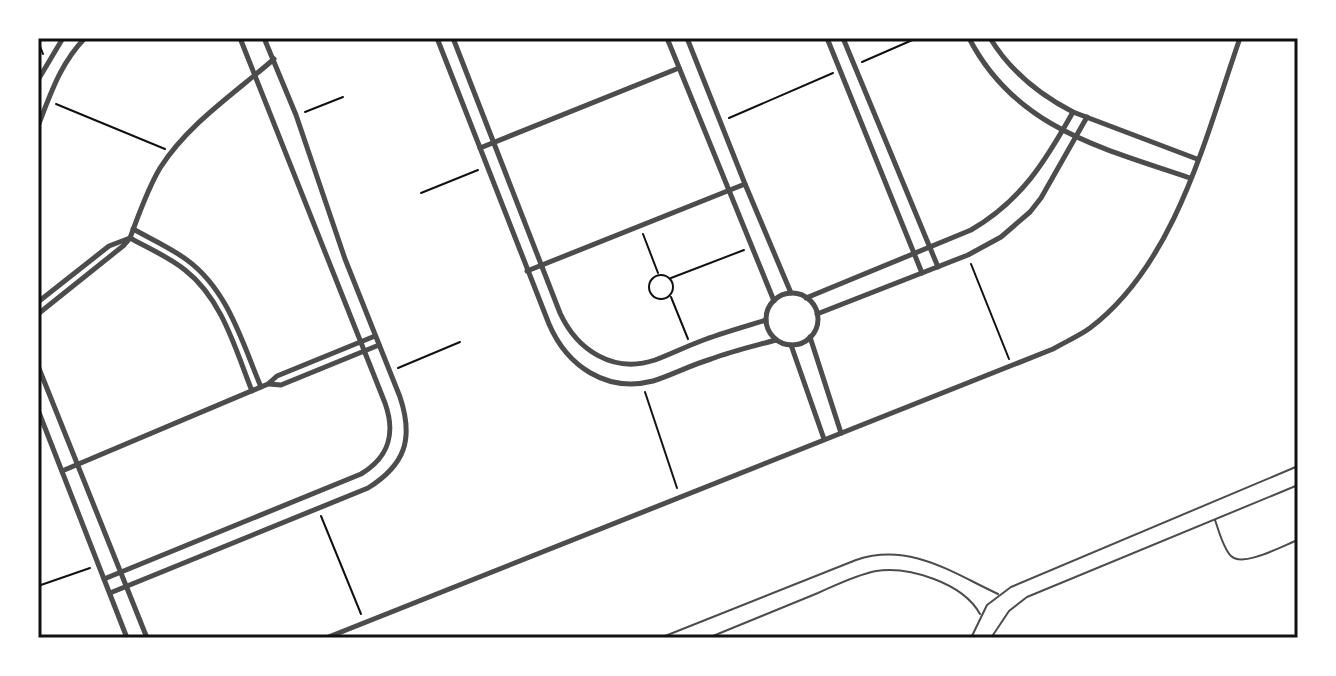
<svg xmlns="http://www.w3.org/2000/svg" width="1336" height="676" viewBox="0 0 1336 676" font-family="'IBM Plex Sans',sans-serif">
<rect width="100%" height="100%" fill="#fff"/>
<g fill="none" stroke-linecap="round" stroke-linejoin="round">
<g stroke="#111" stroke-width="2">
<polyline points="38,41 43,54"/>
<polyline points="862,62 917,38"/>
<polyline points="56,104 165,149"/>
<polyline points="305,112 343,97"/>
<polyline points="729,118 833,73"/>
<polyline points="421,193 478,170"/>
<polyline points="643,234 658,273"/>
<polyline points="971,264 1009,359"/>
<circle cx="661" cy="287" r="12"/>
<polyline points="671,278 744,250"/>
<polyline points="671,297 688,339"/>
<polyline points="398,368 460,342"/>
<polyline points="645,392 677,488"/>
<polyline points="321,516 361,614"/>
<polyline points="38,586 90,568"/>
</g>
<g stroke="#4c4c4c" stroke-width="2">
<path d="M1215,520C1219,531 1223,548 1231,556C1243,568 1284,545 1298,540"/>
<path d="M660,638L856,560C909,542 951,572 998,594"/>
<path d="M708,638C745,623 781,608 818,593C836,585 856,575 876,571C909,566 963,583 980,614"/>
<polyline points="971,638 987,605 1011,587 1298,466"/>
<polyline points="991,638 1009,611 1027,597 1298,485"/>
</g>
<g stroke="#4c4c4c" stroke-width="5">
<path d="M437,38L549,324C567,366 606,393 653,381C672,375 691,365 711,359C732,351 754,346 776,340"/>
<path d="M453,38L560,313C577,350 613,374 655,360C671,354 685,347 701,341C722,333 744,327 766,320"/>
<polyline points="667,38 774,301"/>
<polyline points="687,38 745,184 791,293"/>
<polyline points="827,38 922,273"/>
<polyline points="843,38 938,267"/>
<path d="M969,38C1015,128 1102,148 1190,178"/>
<path d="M990,38C1010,71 1038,94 1073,112L1197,159"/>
<polyline points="38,80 63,38"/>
<path d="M38,126C51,93 60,64 85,38"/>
<polyline points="480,148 679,68"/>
<path d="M133,229C151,239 171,248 187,260C228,290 242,342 261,387"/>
<polyline points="527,271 745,184"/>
<circle cx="792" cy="319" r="26"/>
<path d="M806,298L971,230C1021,201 1045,162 1073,112"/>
<path d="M38,302L109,246L130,238C148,248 169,257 185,270C222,299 235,348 252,391"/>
<path d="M38,314L123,246L130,238C139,214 147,190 160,168C188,124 235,93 274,59"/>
<polyline points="817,314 968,255 1001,237 1030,212 1041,198 1087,117"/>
<polyline points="810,337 841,433"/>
<polyline points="791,345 824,439"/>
<polyline points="38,366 147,638"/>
<polyline points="269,384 281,385 379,345"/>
<polyline points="38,410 127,638"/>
<polyline points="62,471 268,384 277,376 375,336"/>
<path d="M104,579L361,474C389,457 396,434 385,403L240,38"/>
<path d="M110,593L368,488C405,465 414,439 400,397L345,259L296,115L264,38"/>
<path d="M326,638L1053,349C1065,342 1079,336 1090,328C1176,263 1206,135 1240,38"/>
</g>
</g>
<rect width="1336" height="676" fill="none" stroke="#ffffff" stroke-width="80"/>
<rect x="40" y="40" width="1256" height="596" fill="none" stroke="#111" stroke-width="3"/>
</svg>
